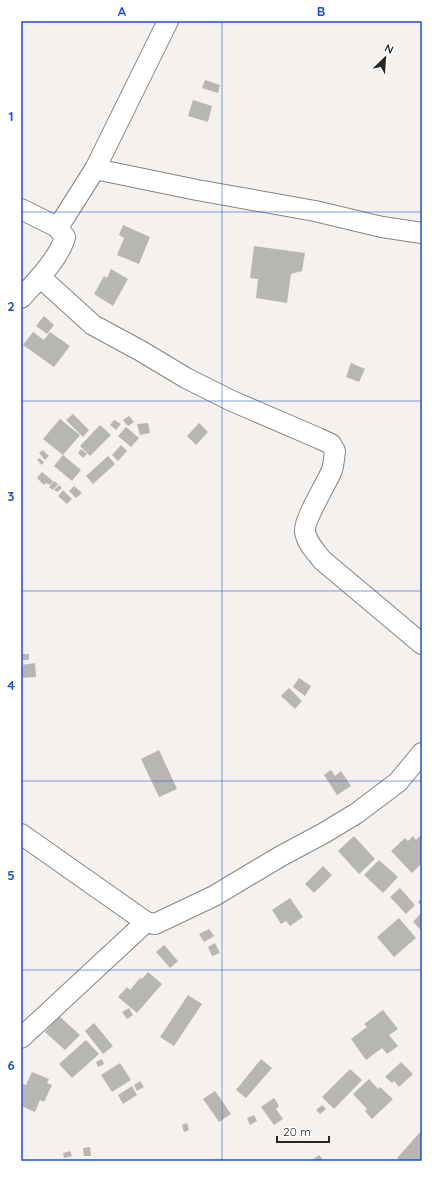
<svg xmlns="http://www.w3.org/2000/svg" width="443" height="1182" viewBox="0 0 443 1182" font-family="Quicksand,sans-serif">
<rect width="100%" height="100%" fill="#f4f1ee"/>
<g fill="#b8b6b3">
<polygon points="205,80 220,85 218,93 202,88"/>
<polygon points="193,100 212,106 208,122 188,116"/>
<polygon points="123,225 150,237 139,264 117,255 124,238 119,235"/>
<polygon points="254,246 305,253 302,271 291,274 287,303 256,298 258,279 250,278"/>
<polygon points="111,269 128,279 113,306 94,294 104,276 107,278"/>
<polygon points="44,316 54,325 47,334 36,326"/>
<polygon points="33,332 44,340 50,332 70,346 54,367 23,345"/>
<polygon points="351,363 365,369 359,382 346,377"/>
<polygon points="73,414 89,430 83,437 66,420"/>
<polygon points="129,416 134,422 128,426 123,420"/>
<polygon points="60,419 80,435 63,455 43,439"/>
<polygon points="114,420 121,424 116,430 110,425"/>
<polygon points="148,423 150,433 140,435 137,424"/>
<polygon points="199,423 208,432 196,445 187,436"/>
<polygon points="100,425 111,435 90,456 80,446"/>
<polygon points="126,427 139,438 131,447 118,436"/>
<polygon points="121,445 127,451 118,461 112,455"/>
<polygon points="81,449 87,454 83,458 78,453"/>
<polygon points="43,450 49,456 45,460 39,453"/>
<polygon points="63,455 81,470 72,481 54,466"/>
<polygon points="108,456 115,464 93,484 86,476"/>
<polygon points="39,458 44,462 42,465 37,460"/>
<polygon points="42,472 53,481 50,485 46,483 44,485 37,478"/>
<polygon points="54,481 58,484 53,490 49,487"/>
<polygon points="59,485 62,488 57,492 54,490"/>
<polygon points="74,486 82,493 76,498 69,491"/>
<polygon points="63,490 72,499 67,504 58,496"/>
<rect x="21" y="654" width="8" height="6"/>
<polygon points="35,663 36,677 21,678 21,665"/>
<polygon points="299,678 311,686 305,696 293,687"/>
<polygon points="289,688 302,701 295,709 281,696"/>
<polygon points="159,750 177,789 159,797 141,759"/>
<polygon points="331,770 335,776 341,771 351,786 337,795 324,775"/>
<polygon points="422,834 422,863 412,873 391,851 405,838 408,841 413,836 416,840"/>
<polygon points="354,836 375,859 359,874 338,851"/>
<polygon points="379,860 398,877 383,893 364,875"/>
<polygon points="323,866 332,875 314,893 305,884"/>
<polygon points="400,888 415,905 406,914 390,897"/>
<polygon points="290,898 303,917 290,926 286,921 281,924 272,910"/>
<polygon points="422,898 422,907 418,902"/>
<polygon points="422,912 422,931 413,922"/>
<polygon points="399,918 416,938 394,957 377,937"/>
<polygon points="209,929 214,936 204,942 199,934"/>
<polygon points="215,943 220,953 212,956 208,947"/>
<polygon points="164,945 178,961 170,968 156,952"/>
<polygon points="148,972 162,984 137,1013 118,997 127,987 130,990 140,978 142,979"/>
<polygon points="188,995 202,1004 174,1046 160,1037"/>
<polygon points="129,1008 133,1015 127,1019 122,1012"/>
<polygon points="383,1010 398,1029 389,1035 398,1046 387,1054 382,1048 366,1060 351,1039 367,1027 364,1024"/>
<polygon points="59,1016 80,1035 65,1050 45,1032"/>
<polygon points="94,1023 113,1046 103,1054 85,1031"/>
<polygon points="86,1040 99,1054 72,1078 59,1064"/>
<polygon points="102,1059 104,1064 98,1067 96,1062"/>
<polygon points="261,1059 272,1068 246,1098 236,1090"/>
<polygon points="401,1062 413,1074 399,1087 394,1081 392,1083 385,1077"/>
<polygon points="120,1063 131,1080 112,1092 101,1075"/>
<polygon points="350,1069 362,1080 334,1109 322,1097"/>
<polygon points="32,1072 49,1079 47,1083 52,1085 44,1102 40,1100 35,1112 21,1106 21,1089 23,1084 26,1085"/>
<polygon points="369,1079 378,1089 380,1087 393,1099 372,1119 365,1111 367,1109 353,1094"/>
<polygon points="140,1081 144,1087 137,1091 134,1085"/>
<polygon points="132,1086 137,1095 123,1104 118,1095"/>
<polygon points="215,1091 231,1114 219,1122 203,1099"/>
<polygon points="274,1098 279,1106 276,1109 283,1119 274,1125 261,1107"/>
<polygon points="322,1105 326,1109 320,1114 316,1110"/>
<polygon points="254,1115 257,1121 250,1125 247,1118"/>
<polygon points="187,1123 189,1130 184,1132 182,1125"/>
<polygon points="422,1130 422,1161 401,1161 397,1158"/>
<polygon points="90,1147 91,1156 84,1156 83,1148"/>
<polygon points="70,1151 72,1156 64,1158 63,1153"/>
<polygon points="319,1155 324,1161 311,1161"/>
</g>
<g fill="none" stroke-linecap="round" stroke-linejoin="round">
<defs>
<g id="minor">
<polyline points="95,169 197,190 315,211 382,227 422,233"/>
<path d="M21,209L57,227L65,237C60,257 35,283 21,298"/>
<polyline points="57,227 64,218 95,169 168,21"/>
<path d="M40,277L93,325L141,351L186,378L232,401L318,438L331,444L335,451C334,457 334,464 332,470C327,483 304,519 305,531C306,542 316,552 322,560L422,644"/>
<polyline points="21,834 146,922 155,924 214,896 281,856 324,833 357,813 398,782 422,753"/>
<polyline points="21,1038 146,922"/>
</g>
</defs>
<use href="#minor" stroke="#878482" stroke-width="22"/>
<use href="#minor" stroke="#fff" stroke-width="20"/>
</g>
<path fill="none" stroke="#1d4ed8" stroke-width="1" stroke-opacity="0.55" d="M222,21V1161M21,212H422M21,401H422M21,591H422M21,781H422M21,970H422"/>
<rect width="443" height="1182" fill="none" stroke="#ffffff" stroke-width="44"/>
<g transform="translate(385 58) rotate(25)" stroke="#ffffff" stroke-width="3" paint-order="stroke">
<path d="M0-3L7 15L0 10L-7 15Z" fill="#272625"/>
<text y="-6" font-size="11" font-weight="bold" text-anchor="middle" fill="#272625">N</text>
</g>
<path d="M277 1136v6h52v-6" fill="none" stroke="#272625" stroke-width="2"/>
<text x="283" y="1136" font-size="12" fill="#272625" stroke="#ffffff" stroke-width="3" paint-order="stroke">20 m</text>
<rect x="22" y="22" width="399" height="1138" fill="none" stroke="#1d4ed8" stroke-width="1.5"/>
<g font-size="13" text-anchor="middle" font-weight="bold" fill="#1d4ed8">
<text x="122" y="16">A</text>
<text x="321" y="16">B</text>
<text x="11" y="121">1</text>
<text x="11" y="311">2</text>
<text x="11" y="501">3</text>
<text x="11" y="690">4</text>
<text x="11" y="880">5</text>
<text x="11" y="1070">6</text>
</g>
</svg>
